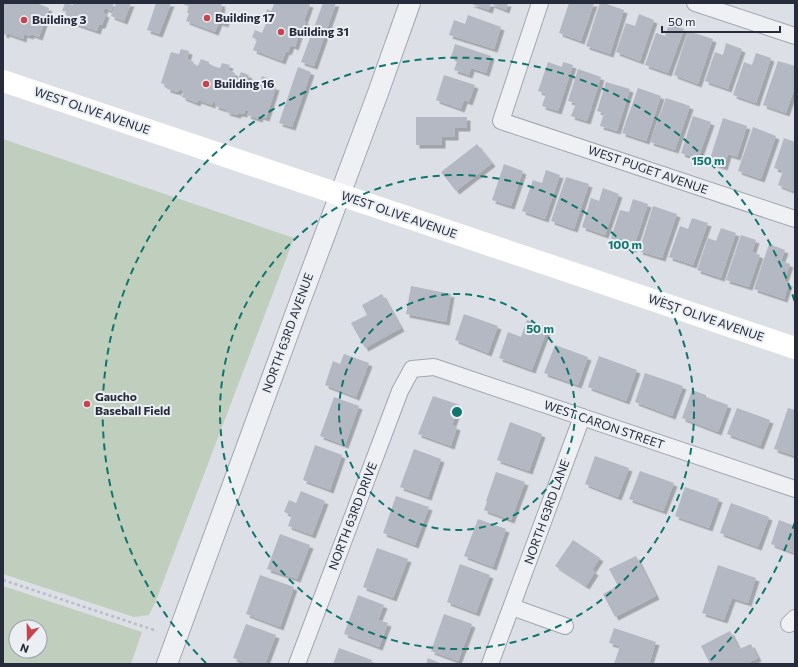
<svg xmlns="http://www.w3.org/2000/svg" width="798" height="667" viewBox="0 0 798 667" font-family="Commissioner,sans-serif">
<defs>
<filter id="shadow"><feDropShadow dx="3.5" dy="3.5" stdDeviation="0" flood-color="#0004"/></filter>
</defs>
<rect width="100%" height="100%" fill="#dcdfe5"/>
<g fill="#c0cfbd" fill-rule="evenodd">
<polygon points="3,139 294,238 155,603 149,615 134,617 3,574"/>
<path d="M3,586L142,632L131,664H3ZM16,627H40V651H16Z"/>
</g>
<g fill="#b3b8c2" filter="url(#shadow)">
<polygon points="3,3 40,3 39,4 49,8 39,37 31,34 30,36 24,34 23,39 6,33 6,35 3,34"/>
<polygon points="65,3 73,5 73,3 114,3 111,11 105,8 103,13 106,14 102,25 99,25 97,31 65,20 68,12 62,11"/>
<polygon points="116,3 131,3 124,21 111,16"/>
<polygon points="156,3 171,3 159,34 147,30"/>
<polygon points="185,3 222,3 221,5 222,6 220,13 227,15 225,24 219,22 215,32 186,21 189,13 187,13 189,6 184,5"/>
<polygon points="271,3 305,3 310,4 304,21 306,21 302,32 300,32 295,47 291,45 288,52 286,51 282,61 253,50 257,40 252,37 255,30 262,33 268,19 264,17 267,9 271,11 274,4"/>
<polygon points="323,3 336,3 314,66 301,62"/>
<polygon points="469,3 508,3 506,10 491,4 489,10"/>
<polygon points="569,3 594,3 581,41 559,33"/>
<polygon points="600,3 604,3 624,10 610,54 586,46"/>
<polygon points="639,14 654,20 640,61 616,52 626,23 635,26"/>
<polygon points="468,15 501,27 494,49 449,35 454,20 465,24"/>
<polygon points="669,24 684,29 668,73 645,65 656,33 665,36"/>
<polygon points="688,31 713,39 698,84 674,75"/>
<polygon points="726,43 742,49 728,89 705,81 715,52 723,55"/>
<polygon points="455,44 491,56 486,73 471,68 469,75 454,70 458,59 451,57"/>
<polygon points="181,49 189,51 187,59 194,62 193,65 198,66 201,59 209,62 209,65 220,68 222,63 230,65 228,70 235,73 233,78 238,79 241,72 249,75 246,82 252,85 253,81 260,83 262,76 270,79 268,84 276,87 266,118 260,116 259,119 247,115 249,111 245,110 244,114 239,113 237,115 226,112 227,110 215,106 216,102 213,101 212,105 198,100 197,103 182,97 184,91 179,89 178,92 167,89 167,86 161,83 171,52 179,54"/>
<polygon points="756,53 771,58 756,103 733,95 744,62 752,65"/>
<polygon points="778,61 795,66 795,86 786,113 763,105"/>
<polygon points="548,62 562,67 563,62 573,65 558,111 542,106 546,94 538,91"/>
<polygon points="298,67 311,72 292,127 279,123"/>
<polygon points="578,69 601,77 587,121 571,116 576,103 568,101"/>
<polygon points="444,75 475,85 469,102 464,100 461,109 436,100"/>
<polygon points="606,82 630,89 617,131 600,126 604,113 597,111"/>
<polygon points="638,88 661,96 646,141 622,133"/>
<polygon points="666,98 690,106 675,150 650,142"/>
<polygon points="693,116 711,122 698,159 681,153"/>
<polygon points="416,117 467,117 467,128 455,128 455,137 442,137 442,145 416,145"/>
<polygon points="723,118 747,126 737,157 728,154 724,167 709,162"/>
<polygon points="753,127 776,136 761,179 738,171"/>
<polygon points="784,138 795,142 795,185 793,191 778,185 783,171 774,168"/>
<polygon points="477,144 492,163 456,191 441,172"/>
<polygon points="504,164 523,171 511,206 492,200"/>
<polygon points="546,170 560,175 545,219 522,211 533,180 542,183"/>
<polygon points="566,177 589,184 574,229 551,221"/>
<polygon points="603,188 619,194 605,235 582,227 591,198 599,201"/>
<polygon points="633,199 648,204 633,249 610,241 620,210 629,212"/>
<polygon points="653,206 677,214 662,258 639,251"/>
<polygon points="692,218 708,223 693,265 669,257 680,226 688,229"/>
<polygon points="721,228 736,233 721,278 697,270 708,238 716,241"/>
<polygon points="741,235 756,240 752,252 760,255 749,287 726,280"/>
<polygon points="769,244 785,250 781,261 790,264 784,281 789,283 784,299 754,289"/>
<polygon points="411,286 451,294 446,322 406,314"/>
<polygon points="382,294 401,328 365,348 351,323 367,315 362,305"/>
<polygon points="464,314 498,326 488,353 455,340"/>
<polygon points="527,320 548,327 532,370 499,358 508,332 521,337"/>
<polygon points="555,345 588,357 578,385 544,373"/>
<polygon points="344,354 369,363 356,397 325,385 333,361 340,364"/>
<polygon points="599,356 637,370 626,401 588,387"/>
<polygon points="645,373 683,386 672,416 635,402"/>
<polygon points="692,390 706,395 706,397 728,405 718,432 682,418"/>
<polygon points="433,396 460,405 452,425 457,427 451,446 418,434"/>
<polygon points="334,397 359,406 345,445 320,436"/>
<polygon points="737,408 770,420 760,446 727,434"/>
<polygon points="788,408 795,410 795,456 774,449"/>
<polygon points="510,422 542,434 529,471 497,460"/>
<polygon points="315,445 342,455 330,490 303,480"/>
<polygon points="414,449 441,459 428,497 400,487"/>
<polygon points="595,456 629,468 618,497 585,484"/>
<polygon points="640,471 674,483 663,511 629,499"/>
<polygon points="496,472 525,482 511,520 484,510 487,502 486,501"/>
<polygon points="685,487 719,499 709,528 675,516"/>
<polygon points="301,491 325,501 312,535 288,526 292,515 284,512 289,500 296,503"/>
<polygon points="396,496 429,507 415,545 383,533"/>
<polygon points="731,503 769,517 758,547 720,533"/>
<polygon points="478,519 506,529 493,567 464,556"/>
<polygon points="779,520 795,526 795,553 771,544"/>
<polygon points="280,534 310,545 297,579 267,569"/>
<polygon points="573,540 600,558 592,570 595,572 586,586 555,566"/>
<polygon points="377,548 408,559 393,598 363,587"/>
<polygon points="636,556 656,596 615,617 603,594 618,586 609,569"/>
<polygon points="460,564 490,575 476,613 447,602"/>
<polygon points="718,565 756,578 748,603 732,598 724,620 702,613"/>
<polygon points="260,575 294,587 280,627 246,614"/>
<polygon points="358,595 384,605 378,620 388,623 379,647 344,634"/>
<polygon points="444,614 472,624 458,661 431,651"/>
<polygon points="246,624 276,635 265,664 249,664 233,658"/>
<polygon points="614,628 656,642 649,664 614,664 620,646 609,643"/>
<polygon points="730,631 739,649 751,644 758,658 746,664 710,664 701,646"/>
<polygon points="339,648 372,660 370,664 333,664"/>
<polygon points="428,658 442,664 426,664"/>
</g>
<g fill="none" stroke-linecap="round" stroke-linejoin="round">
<defs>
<g id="minor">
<polyline points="540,3 501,121 795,219"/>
<polyline points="695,3 795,36"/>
<polyline points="512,607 565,626"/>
<polyline points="789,624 795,618"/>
<polyline points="297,664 400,391 412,369 434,367 795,489"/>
<polyline points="490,664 582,417"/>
</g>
<polyline id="tertiary" points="167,664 299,304 378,93 410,3"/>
</defs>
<use href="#minor" stroke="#a2a6af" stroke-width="18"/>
<use href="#tertiary" stroke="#a2a6af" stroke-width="22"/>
<polyline stroke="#babdc4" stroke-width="2.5" stroke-dasharray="3 3" stroke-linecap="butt" points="3,580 157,631"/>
<use href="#minor" stroke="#eef0f4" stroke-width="16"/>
<use href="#tertiary" stroke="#eef0f4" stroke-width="20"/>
<polyline stroke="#fff" stroke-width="22" points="3,81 795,348"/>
</g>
<g fill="none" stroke="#0f766e" stroke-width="2" stroke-dasharray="7 5">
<circle cx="457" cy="412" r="118"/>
<circle cx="457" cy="412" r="237"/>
<path d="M795 522A355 355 0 0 1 708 663M206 663A355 355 0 1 1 795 302"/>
</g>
<g fill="#c7444e" stroke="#ebeef3" stroke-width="1.5">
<circle cx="207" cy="18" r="4"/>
<circle cx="24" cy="20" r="4"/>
<circle cx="281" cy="32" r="4"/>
<circle cx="206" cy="84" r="4"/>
<circle cx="87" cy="404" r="4"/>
</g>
<g text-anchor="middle" stroke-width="4" stroke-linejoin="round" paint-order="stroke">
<g font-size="12" font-weight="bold" fill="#262c3b" stroke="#ebeef3" text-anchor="start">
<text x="215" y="22">Building 17</text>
<text x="32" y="24">Building 3</text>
<text x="289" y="36">Building 31</text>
<text x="214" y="88">Building 16</text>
<text x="95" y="401">Gaucho<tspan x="95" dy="14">Baseball Field</tspan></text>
</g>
<g font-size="12" fill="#262c3b" stroke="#ebeef3">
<text transform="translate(92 111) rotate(19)" y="4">WEST OLIVE AVENUE</text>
<text transform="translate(648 170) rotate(19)" y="4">WEST PUGET AVENUE</text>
<text transform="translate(399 215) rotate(19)" y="4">WEST OLIVE AVENUE</text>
<text transform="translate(706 318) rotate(19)" y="4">WEST OLIVE AVENUE</text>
<text transform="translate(288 333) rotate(-70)" y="4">NORTH 63RD AVENUE</text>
<text transform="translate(604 425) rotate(19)" y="4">WEST CARON STREET</text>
<text transform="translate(547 512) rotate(-70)" y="4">NORTH 63RD LANE</text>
<text transform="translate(353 516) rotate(-69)" y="4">NORTH 63RD DRIVE</text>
</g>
</g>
<circle cx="457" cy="412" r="6" fill="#0f766e" stroke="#ebeef3" stroke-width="2"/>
<g font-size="12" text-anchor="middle" font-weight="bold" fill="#0f766e" stroke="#ebeef3" stroke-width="4" stroke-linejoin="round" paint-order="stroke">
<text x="708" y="165">150 m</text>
<text x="625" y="249">100 m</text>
<text x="540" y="333">50 m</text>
</g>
<rect width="798" height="667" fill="none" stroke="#262c3b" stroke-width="8"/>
<g transform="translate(28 639) rotate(200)"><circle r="19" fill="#ebeef3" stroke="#9ca0a9"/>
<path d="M0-3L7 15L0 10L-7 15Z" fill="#c7444e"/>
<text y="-6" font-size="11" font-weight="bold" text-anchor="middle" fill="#262c3b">N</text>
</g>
<path d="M662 26v6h118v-6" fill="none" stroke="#262c3b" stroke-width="2"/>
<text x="668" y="26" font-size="12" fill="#262c3b" stroke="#ebeef3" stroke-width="3" paint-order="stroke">50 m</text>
</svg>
